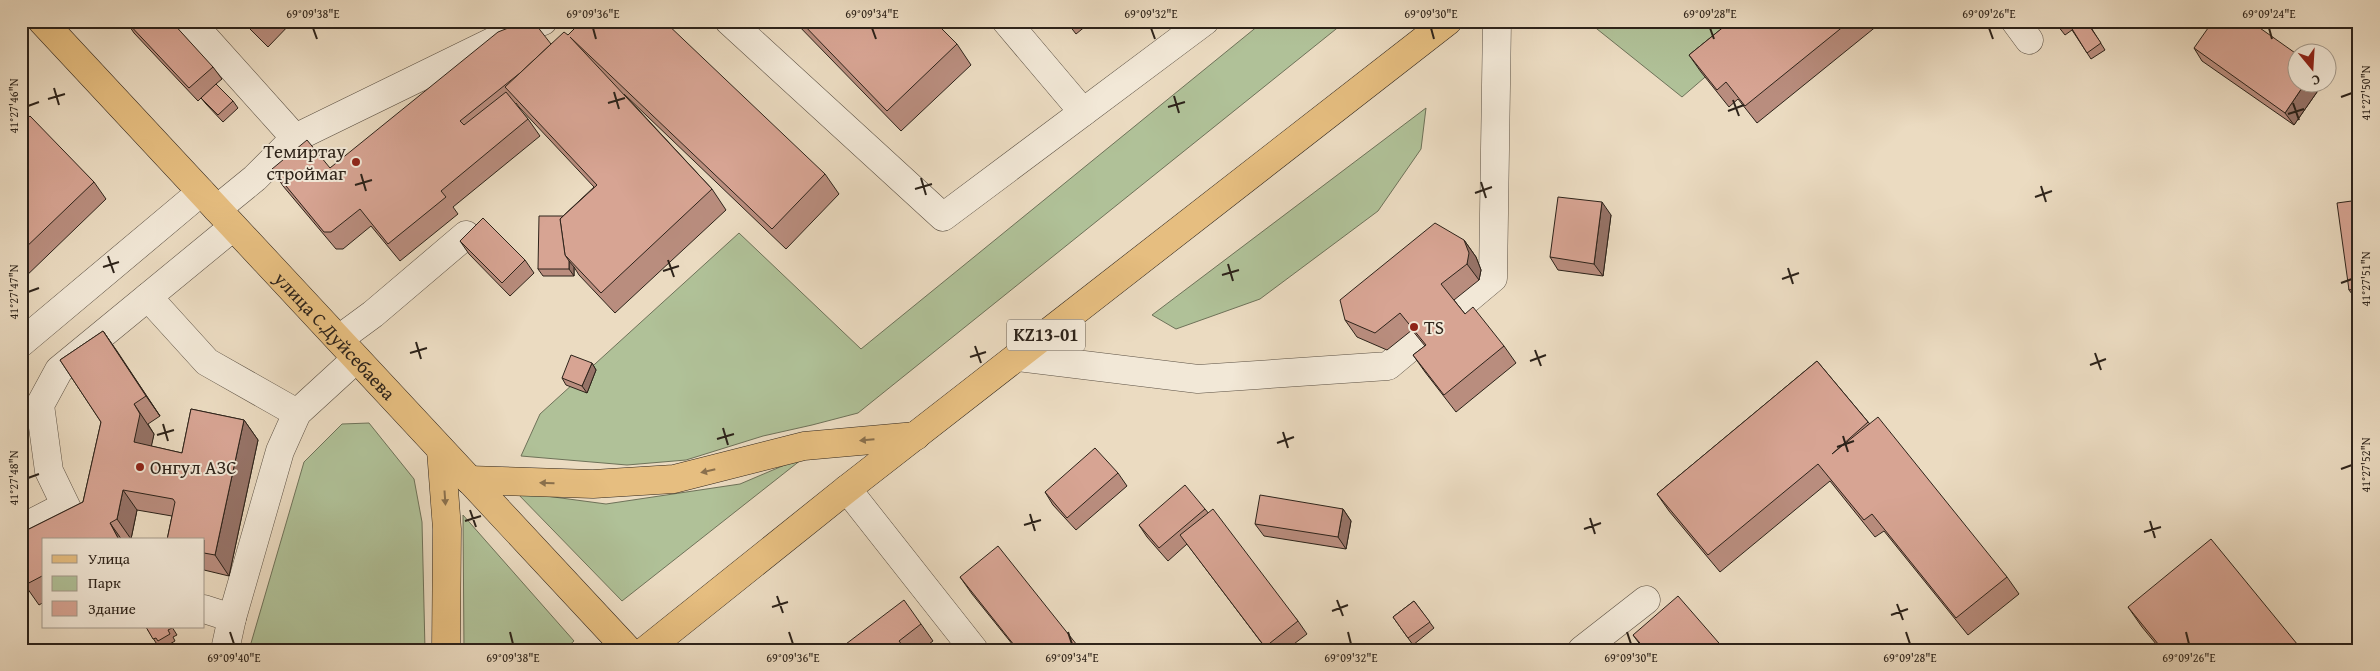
<svg xmlns="http://www.w3.org/2000/svg" width="2380" height="671" viewBox="0 0 2380 671" font-family="'Gentium Book Plus',serif">
<rect width="100%" height="100%" fill="#ebdbc1"/>
<filter id="stains"><feTurbulence type="fractalNoise" baseFrequency=".004" numOctaves="4"/><feColorMatrix values="0 0 0 0 .2 0 0 0 0 .09 0 0 0 0 .02 0 0 0 .5 -.17"/></filter>
<radialGradient id="worn" r=".72"><stop offset=".6" stop-color="#630" stop-opacity="0"/><stop offset="1" stop-color="#630" stop-opacity=".3"/></radialGradient>
<g fill="#b0c198" stroke="#6e7259">
<polygon points="1264,21 1346,21 858,413 812,425 763,436 686,460 627,465 521,456 540,414 739,233 861,349"/>
<polygon points="1593,21 1770,21 1682,97 1592,25"/>
<polygon points="1426,108 1421,149 1378,211 1260,299 1176,329 1152,315"/>
<polygon points="369,423 414,479 422,522 425,650 249,650 304,462 342,424"/>
<polygon points="806,456 622,601 516,492 606,504 740,484"/>
<polygon points="463,515 574,641 564,650 464,650"/>
</g>
<g fill="none" stroke-linecap="round" stroke-linejoin="round">
<defs>
<g id="minor">
<polyline points="190,21 295,138"/>
<polyline points="729,21 943,217 1205,21"/>
<polyline points="1006,21 1083,112"/>
<polyline points="2015,21 2029,40"/>
<polyline points="217,209 255,178 295,138 510,33 543,21"/>
<polyline points="148,297 207,362 297,413"/>
<polyline points="339,339 373,314 466,235"/>
<polyline points="21,343 201,192"/>
<polyline points="1018,357 1198,379 1388,366 1493,278 1497,21"/>
<polyline points="847,489 974,650"/>
<polyline points="26,526 65,506"/>
<polyline points="76,527 49,471 40,405 59,370 233,227"/>
<polyline points="204,609 232,618"/>
<polyline points="225,650 232,618 280,451 297,413 356,359"/>
<polyline points="1582,650 1646,600"/>
</g>
<g id="major">
<path id="s1" d="M42,21L628,650"/>
</g>
<g id="highway">
<polyline points="441,450 447,529 446,650"/>
<polyline points="469,480 593,484 674,479 804,446 916,436"/>
<polyline points="646,650 847,489 1448,21"/>
</g>
</defs>
<use href="#minor" stroke="#5c5144" stroke-width="29"/>
<use href="#major" stroke="#2d231a" stroke-width="29"/>
<use href="#highway" stroke="#2d231a" stroke-width="29"/>
<use href="#minor" stroke="#f2e8d7" stroke-width="28"/>
<use href="#major" stroke="#e6be80" stroke-width="28"/>
<use href="#highway" stroke="#e6be80" stroke-width="28"/>
</g>
<g fill="#b98d7e" stroke="#2d231a">
<polygon points="126,21 213,67 222,79 216,84 233,101 238,108 223,122 206,104 201,98 198,101 134,33"/>
<polygon points="242,21 293,21 268,47"/>
<polygon points="794,21 934,21 957,44 971,65 901,131"/>
<polygon points="1066,21 1092,21 1076,34"/>
<polygon points="1731,21 1883,21 1757,123 1738,99 1729,107 1701,72 1689,55"/>
<polygon points="2054,21 2087,21 2105,50 2091,59 2072,30 2065,35"/>
<polygon points="568,35 825,174 839,194 786,249 624,94 712,189 726,210 615,313 579,275 574,267 574,276 543,276 538,269 563,216 594,187 519,107 516,103 515,104 528,119 540,136 453,207 458,214 400,261 371,226 343,249 336,249 283,186 272,169 330,168 551,44"/>
<polygon points="2194,48 2298,82 2324,82 2294,125 2202,61"/>
<polygon points="21,110 28,118 94,182 106,199 21,281"/>
<polygon points="2359,200 2359,302 2358,302 2349,290"/>
<polygon points="1611,215 1603,276 1558,270 1550,257"/>
<polygon points="1464,240 1476,257 1481,270 1479,280 1454,300 1465,314 1504,346 1516,363 1456,412 1425,372 1413,355 1425,346 1412,330 1387,350 1357,337 1345,320"/>
<polygon points="460,241 525,260 534,273 510,296 469,254"/>
<polygon points="103,331 160,416 148,424 154,434 151,446 182,453 191,409 244,420 258,440 229,576 204,570 204,540 167,540 172,516 137,510 131,539 130,540 44,540 44,602 39,605 25,585 21,578 21,533 83,502 101,422 60,360"/>
<polygon points="1817,361 1869,423 2007,577 2019,594 1968,635 1884,531 1875,537 1830,481 1720,572 1669,511 1657,494"/>
<polygon points="592,363 596,370 587,393 566,385 562,378"/>
<polygon points="1118,473 1127,486 1076,530 1053,505 1045,492"/>
<polygon points="1205,509 1298,621 1307,634 1286,650 1267,650 1187,544 1168,561 1147,537 1139,525"/>
<polygon points="1343,509 1351,521 1346,549 1264,536 1255,524"/>
<polygon points="960,577 1081,650 1017,650 972,594"/>
<polygon points="1414,601 1434,628 1413,645 1393,617"/>
<polygon points="2128,607 2302,650 2161,650 2142,627"/>
<polygon points="921,624 933,641 921,650 838,650"/>
<polygon points="146,627 172,627 177,635 173,637 175,641 163,648 161,645 158,646"/>
<polygon points="1633,635 1725,650 1644,650"/>
</g>
<g fill="#967367" stroke="#2d231a">
<polygon points="2306,82 2324,82 2294,125 2285,113"/>
<polygon points="1602,202 1611,215 1603,276 1594,264"/>
<polygon points="1464,240 1476,257 1481,270 1479,280 1467,264"/>
<polygon points="569,261 574,267 574,276 569,269"/>
<polygon points="103,331 117,351 160,416 146,396"/>
<polygon points="592,363 596,370 587,393 582,386"/>
<polygon points="134,404 154,434 148,462 134,442"/>
<polygon points="244,420 258,440 229,576 215,555"/>
<polygon points="123,490 137,510 131,539 117,519"/>
<polygon points="1343,509 1351,521 1346,549 1338,537"/>
<polygon points="110,523 122,540 119,540"/>
</g>
<g fill="#d7a493" stroke="#2d231a">
<polygon points="126,21 171,21 213,67 189,88"/>
<polygon points="248,21 259,21 254,27"/>
<polygon points="526,21 533,21 551,44 520,73 460,121 464,125 506,92 528,119 441,191 446,197 388,244 360,209 331,232 324,232 272,169 307,140 330,168 498,32"/>
<polygon points="582,21 664,21 825,174 772,229 570,37 712,189 601,293 565,255 560,219 597,185 505,87 564,32 568,35"/>
<polygon points="800,21 934,21 957,44 887,111"/>
<polygon points="1731,21 1850,21 1745,106 1726,82 1717,90 1689,55"/>
<polygon points="2074,21 2086,21 2101,43 2087,53 2069,24"/>
<polygon points="2213,21 2250,21 2298,55 2298,82 2306,82 2285,113 2194,48"/>
<polygon points="216,84 233,101 218,115 201,98"/>
<polygon points="30,116 94,182 21,252 21,124"/>
<polygon points="1558,197 1602,202 1594,264 1550,257"/>
<polygon points="2359,200 2359,288 2349,290 2337,203"/>
<polygon points="539,216 563,216 560,219 565,255 569,261 569,269 538,269"/>
<polygon points="483,218 525,260 502,283 460,241"/>
<polygon points="1435,223 1464,240 1469,253 1467,264 1441,284 1465,314 1473,307 1504,346 1444,395 1413,355 1426,345 1400,313 1375,333 1345,320 1340,300"/>
<polygon points="103,331 146,396 134,404 140,414 134,442 182,453 191,409 244,420 215,555 204,553 204,540 167,540 175,502 173,499 123,490 117,519 110,523 118,538 114,540 44,540 44,575 25,585 21,578 21,533 83,502 101,422 60,360"/>
<polygon points="571,355 592,363 582,386 562,378"/>
<polygon points="1817,361 1868,422 1832,454 1878,417 2007,577 1956,618 1872,514 1864,520 1818,464 1708,555 1657,494"/>
<polygon points="1095,448 1118,473 1067,518 1045,492"/>
<polygon points="1185,485 1205,509 1159,548 1139,525"/>
<polygon points="1260,495 1343,509 1338,537 1255,524"/>
<polygon points="1213,509 1298,621 1265,647 1180,535"/>
<polygon points="2211,539 2302,650 2163,650 2128,607"/>
<polygon points="998,546 1081,650 1018,650 960,577"/>
<polygon points="1678,596 1725,650 1646,650 1633,635"/>
<polygon points="904,600 921,624 899,641 906,650 838,650"/>
<polygon points="1414,601 1430,622 1408,638 1393,617"/>
<polygon points="146,627 171,627 172,628 168,630 170,634 158,641 156,638 153,639"/>
</g>
<defs><path id="oneway-solid" d="M-6-.8H1V-3.2L6.5 0L1 3.2V.8H-6Z" transform="scale(1.25)"/></defs>
<g fill="#8a704d">
<use href="#oneway-solid" transform="translate(867 440) rotate(175)"/>
<use href="#oneway-solid" transform="translate(708 471) rotate(167)"/>
<use href="#oneway-solid" transform="translate(547 483) rotate(-178)"/>
<use href="#oneway-solid" transform="translate(445 498) rotate(86)"/>
</g>
<path fill="none" stroke="#2d231a" stroke-width="2" d="M313,28L317,39M593,28L596,39M872,28L876,39M1151,28L1155,39M1431,28L1434,39M1710,28L1714,39M1989,28L1993,39M2269,28L2272,39M54,88L59,105M614,92L619,109M1174,96L1179,113M2341,97L2352,93M48,99L65,94M1733,100L1739,116M608,103L625,98M2293,103L2299,120M28,106L39,102M1168,107L1185,102M1728,111L1744,105M2288,114L2304,109M361,174L366,191M921,178L926,195M1481,182L1486,198M355,185L372,180M2041,186L2046,202M915,189L932,184M1475,193L1492,187M2035,197L2052,191M108,256L114,273M668,260L674,277M1228,264L1233,281M103,267L119,262M1788,268L1793,284M663,271L679,266M1222,275L1239,270M1782,279L1799,273M2341,283L2352,279M28,292L39,288M416,342L421,359M975,346L981,363M1535,350L1541,366M410,353L427,348M2095,353L2101,370M970,357L986,352M1530,361L1546,355M2090,365L2106,359M163,424L168,441M723,428L728,445M1283,432L1288,448M157,435L174,430M1843,436L1848,452M717,439L734,434M1277,443L1294,437M1837,447L1854,441M2341,469L2352,465M28,478L39,474M470,510L476,527M1030,514L1035,531M1590,518L1595,534M465,521L481,516M2150,521L2155,538M1024,525L1041,520M1584,529L1601,523M2144,532L2161,527M777,596L783,613M1337,600L1343,616M1897,604L1903,620M772,607L788,602M1332,611L1348,605M1891,615L1908,609M230,632L234,644M510,632L513,644M789,632L793,644M1068,632L1072,644M1348,632L1351,644M1627,632L1631,644M1906,632L1910,644M2186,632L2189,644"/>
<g fill="#8f2418" stroke="#f2e8d7" stroke-width="2">
<circle cx="356" cy="162" r="5"/>
<circle cx="1414" cy="327" r="5"/>
<circle cx="140" cy="467" r="5"/>
</g>
<g text-anchor="middle" stroke-width="4" stroke-linejoin="round" paint-order="stroke">
<rect fill="#f2e8d7" stroke="#685e53" stroke-width="1" x="1007" y="319.5" width="78" height="31" rx="4"/>
<g font-size="18" font-weight="bold" fill="#2d231a">
<text x="1046" y="341">KZ13-01</text>
</g>
<g font-size="19" fill="#2d231a" stroke="#f2e8d7" text-anchor="start">
<text x="346" y="158" text-anchor="end">Темиртау<tspan x="346" dy="22">строймаг</tspan></text>
<text x="1424" y="334">TS</text>
<text x="150" y="474">Онгул АЗС</text>
</g>
<g font-size="19" fill="#2d231a" stroke="#f2e8d7">
<text dy="7" stroke="none"><textPath href="#s1" startOffset="430">улица С.Дуйсебаева</textPath></text>
</g>
</g>
<rect width="2380" height="671" fill="none" stroke="#ebdbc1" stroke-width="55"/>
<rect x="42" y="538" width="162" height="90" fill="#f2e8d7" stroke="#a3998b"/>
<rect x="52" y="555" width="25" height="8" fill="#e6be80" stroke="#a3998b"/>
<text x="88" y="564" font-size="15" fill="#2d231a">Улица</text>
<rect x="52" y="576" width="25" height="15" fill="#b0c198" stroke="#a3998b"/>
<text x="88" y="588" font-size="15" fill="#2d231a">Парк</text>
<rect x="52" y="601" width="25" height="15" fill="#d7a493" stroke="#a3998b"/>
<text x="88" y="614" font-size="15" fill="#2d231a">Здание</text>
<g transform="translate(2312 68) rotate(162)"><circle r="24" fill="#f2e8d7" stroke="#a3998b"/>
<path d="M0-4L9 19L0 12L-9 19Z" fill="#8f2418"/>
<text y="-8" font-size="14" font-weight="bold" text-anchor="middle" fill="#2d231a">С</text>
</g>
<rect x="28" y="28" width="2324" height="616" fill="none" stroke="#2d231a" stroke-width="2"/>
<g font-size="12" text-anchor="middle" fill="#2d231a">
<text x="313" y="18">69°09'38"E</text>
<text x="593" y="18">69°09'36"E</text>
<text x="872" y="18">69°09'34"E</text>
<text x="1151" y="18">69°09'32"E</text>
<text x="1431" y="18">69°09'30"E</text>
<text x="1710" y="18">69°09'28"E</text>
<text x="1989" y="18">69°09'26"E</text>
<text x="2269" y="18">69°09'24"E</text>
<text transform="translate(2366 93) rotate(-90)" y="4">41°27'50"N</text>
<text transform="translate(14 106) rotate(-90)" y="4">41°27'46"N</text>
<text transform="translate(2366 279) rotate(-90)" y="4">41°27'51"N</text>
<text transform="translate(14 292) rotate(-90)" y="4">41°27'47"N</text>
<text transform="translate(2366 465) rotate(-90)" y="4">41°27'52"N</text>
<text transform="translate(14 478) rotate(-90)" y="4">41°27'48"N</text>
<text x="234" y="662">69°09'40"E</text>
<text x="513" y="662">69°09'38"E</text>
<text x="793" y="662">69°09'36"E</text>
<text x="1072" y="662">69°09'34"E</text>
<text x="1351" y="662">69°09'32"E</text>
<text x="1631" y="662">69°09'30"E</text>
<text x="1910" y="662">69°09'28"E</text>
<text x="2189" y="662">69°09'26"E</text>
</g>
<rect width="100%" height="100%" filter="url(#stains)"/>
<rect width="100%" height="100%" fill="url(#worn)"/>
</svg>
